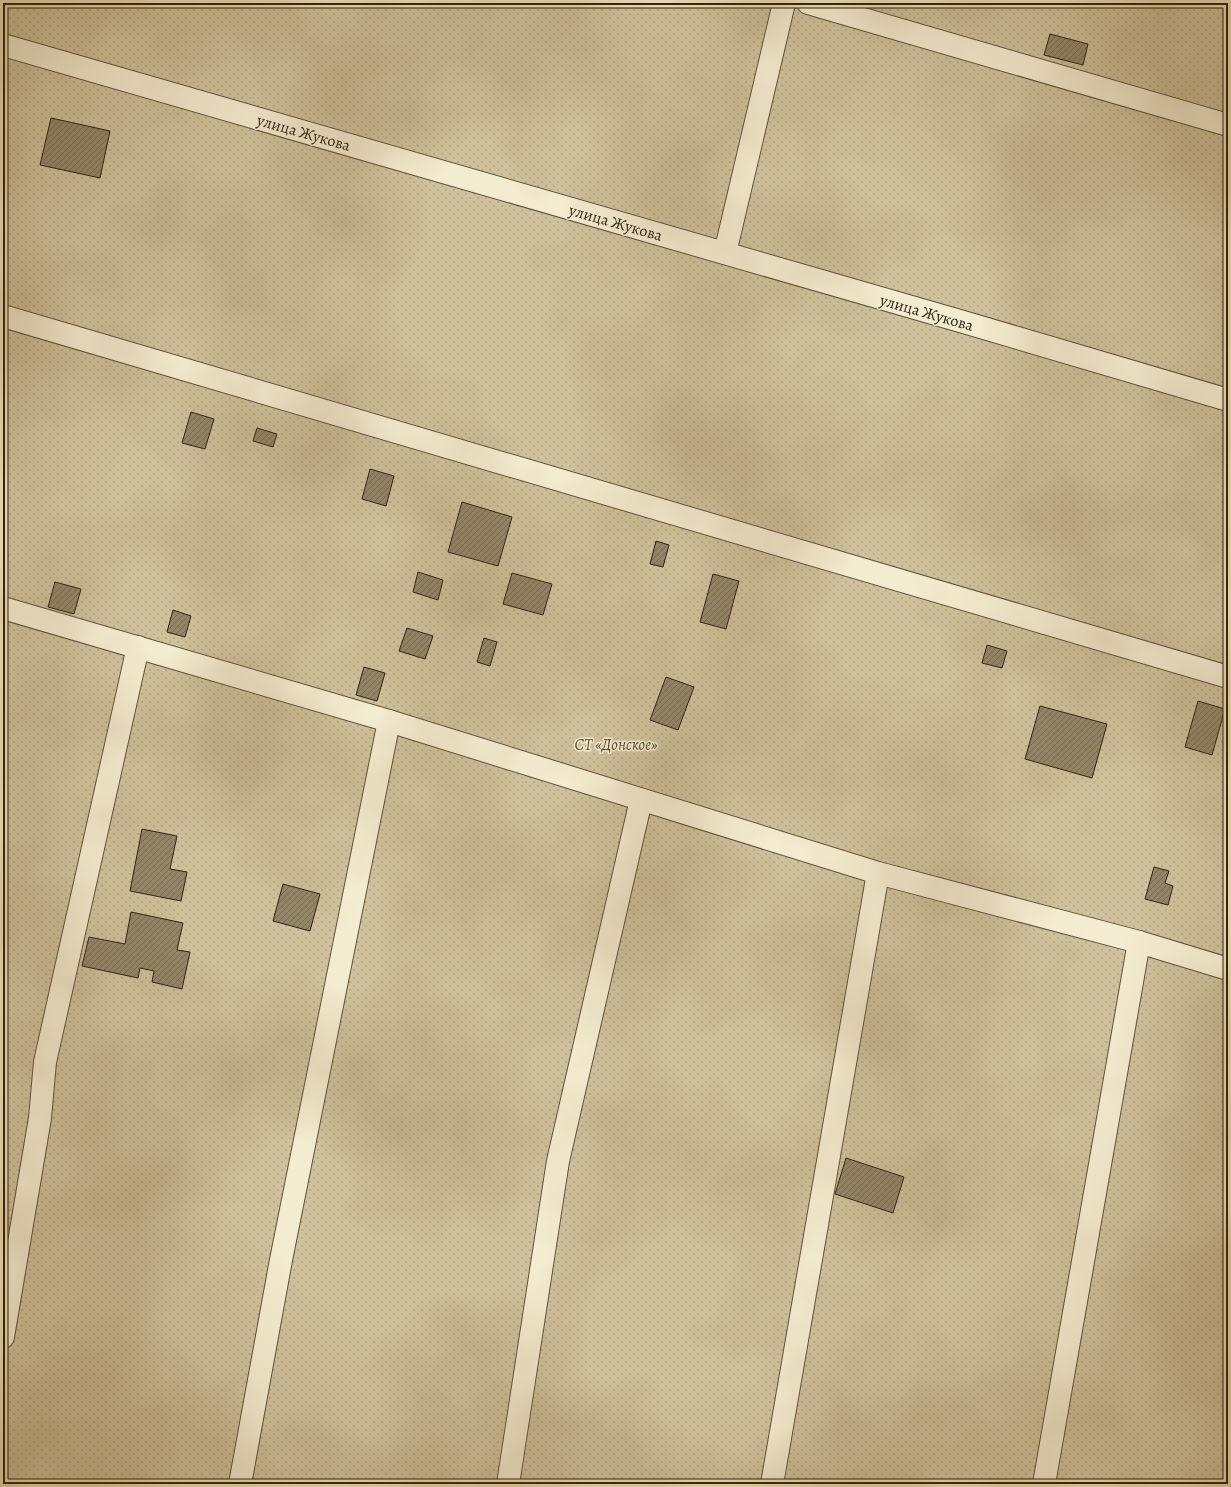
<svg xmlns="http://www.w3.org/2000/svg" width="1231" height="1487" viewBox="0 0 1231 1487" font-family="Alegreya,serif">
<defs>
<pattern id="garden-dots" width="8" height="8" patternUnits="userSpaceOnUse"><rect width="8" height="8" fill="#cec19b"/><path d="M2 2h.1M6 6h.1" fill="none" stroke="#b1a684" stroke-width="1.8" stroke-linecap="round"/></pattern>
<pattern id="building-hatch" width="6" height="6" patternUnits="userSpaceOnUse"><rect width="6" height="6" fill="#928668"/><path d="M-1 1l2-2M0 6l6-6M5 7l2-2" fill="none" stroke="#786d54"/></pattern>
</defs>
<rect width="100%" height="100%" fill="#eee2b7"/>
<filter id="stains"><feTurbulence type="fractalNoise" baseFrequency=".005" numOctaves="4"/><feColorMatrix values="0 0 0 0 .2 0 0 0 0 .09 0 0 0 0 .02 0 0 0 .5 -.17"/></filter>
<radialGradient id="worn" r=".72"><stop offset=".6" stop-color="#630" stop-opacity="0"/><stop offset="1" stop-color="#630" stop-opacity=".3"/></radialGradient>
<rect fill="url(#garden-dots)" stroke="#7e7256" x="3" y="3" width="1225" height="1481"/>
<g fill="url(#building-hatch)" stroke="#2f2212">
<polygon points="1050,34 1088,44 1083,65 1044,55"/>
<polygon points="51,118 110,131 100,178 40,165"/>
<polygon points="191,412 214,419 205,449 182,443"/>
<polygon points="257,428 277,434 273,447 253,441"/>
<polygon points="370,469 394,476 386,506 362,499"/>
<polygon points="462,502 512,517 498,566 448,552"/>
<polygon points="656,541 669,545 663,567 650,564"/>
<polygon points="3,553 8,555 3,571"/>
<polygon points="418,572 443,580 438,600 413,592"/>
<polygon points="512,573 552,584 543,615 503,604"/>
<polygon points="713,574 739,581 726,629 700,622"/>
<polygon points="55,582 81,589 74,614 48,607"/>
<polygon points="173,610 191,616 185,637 167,632"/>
<polygon points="407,628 433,636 425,659 399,651"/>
<polygon points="484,638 497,642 490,666 477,662"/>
<polygon points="987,645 1007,651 1002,668 982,663"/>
<polygon points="364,667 385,673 377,701 356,695"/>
<polygon points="666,677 694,687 678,730 650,720"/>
<polygon points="1198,701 1225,709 1212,755 1185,747"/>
<polygon points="1040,706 1107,724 1092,778 1025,759"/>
<polygon points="142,829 177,836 170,869 187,872 181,901 130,891"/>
<polygon points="1154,867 1169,871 1165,883 1173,886 1168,905 1145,899"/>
<polygon points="283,884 320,894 310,931 273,921"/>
<polygon points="131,912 183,923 177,950 190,952 182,989 152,982 154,971 140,968 138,978 82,966 89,937 125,944"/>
<polygon points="846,1158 904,1177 893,1213 835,1194"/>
</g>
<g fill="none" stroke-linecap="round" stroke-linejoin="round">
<defs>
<g id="minor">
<polyline points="808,3 1228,125"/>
<polyline points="3,45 960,321 1228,400"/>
<polyline points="725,253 784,3"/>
<polyline points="3,316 1228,677"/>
<polyline points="3,608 389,721 878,873 1139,942 1228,969"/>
<polyline points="3,1337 40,1118 45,1062 138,647"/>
<polyline points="240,1484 281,1260 389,721"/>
<polyline points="508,1484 558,1161 641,800"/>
<polyline points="772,1484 878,873"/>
<polyline points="1044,1484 1139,942"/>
</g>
</defs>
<use href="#minor" stroke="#5f523b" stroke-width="24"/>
<use href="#minor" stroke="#f4ecd0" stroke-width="22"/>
</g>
<g text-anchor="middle" stroke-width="3" stroke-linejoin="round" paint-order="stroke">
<g font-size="16" fill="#2f2212" stroke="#f4ecd0">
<text transform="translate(304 132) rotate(16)" y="6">улица Жукова</text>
<text transform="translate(616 222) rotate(16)" y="6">улица Жукова</text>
<text transform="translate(927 312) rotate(16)" y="6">улица Жукова</text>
</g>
<g font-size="16" font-style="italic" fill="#574a34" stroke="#f4ecd0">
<text x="616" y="750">СТ «Донское»</text>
</g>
</g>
<rect width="1231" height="1487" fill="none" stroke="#eee2b7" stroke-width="16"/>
<rect x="4" y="4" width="1223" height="1479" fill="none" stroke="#2f2212" stroke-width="2"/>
<rect x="8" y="8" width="1215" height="1471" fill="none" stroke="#2f2212"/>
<rect width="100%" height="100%" filter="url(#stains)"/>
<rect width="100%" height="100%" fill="url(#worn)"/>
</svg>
